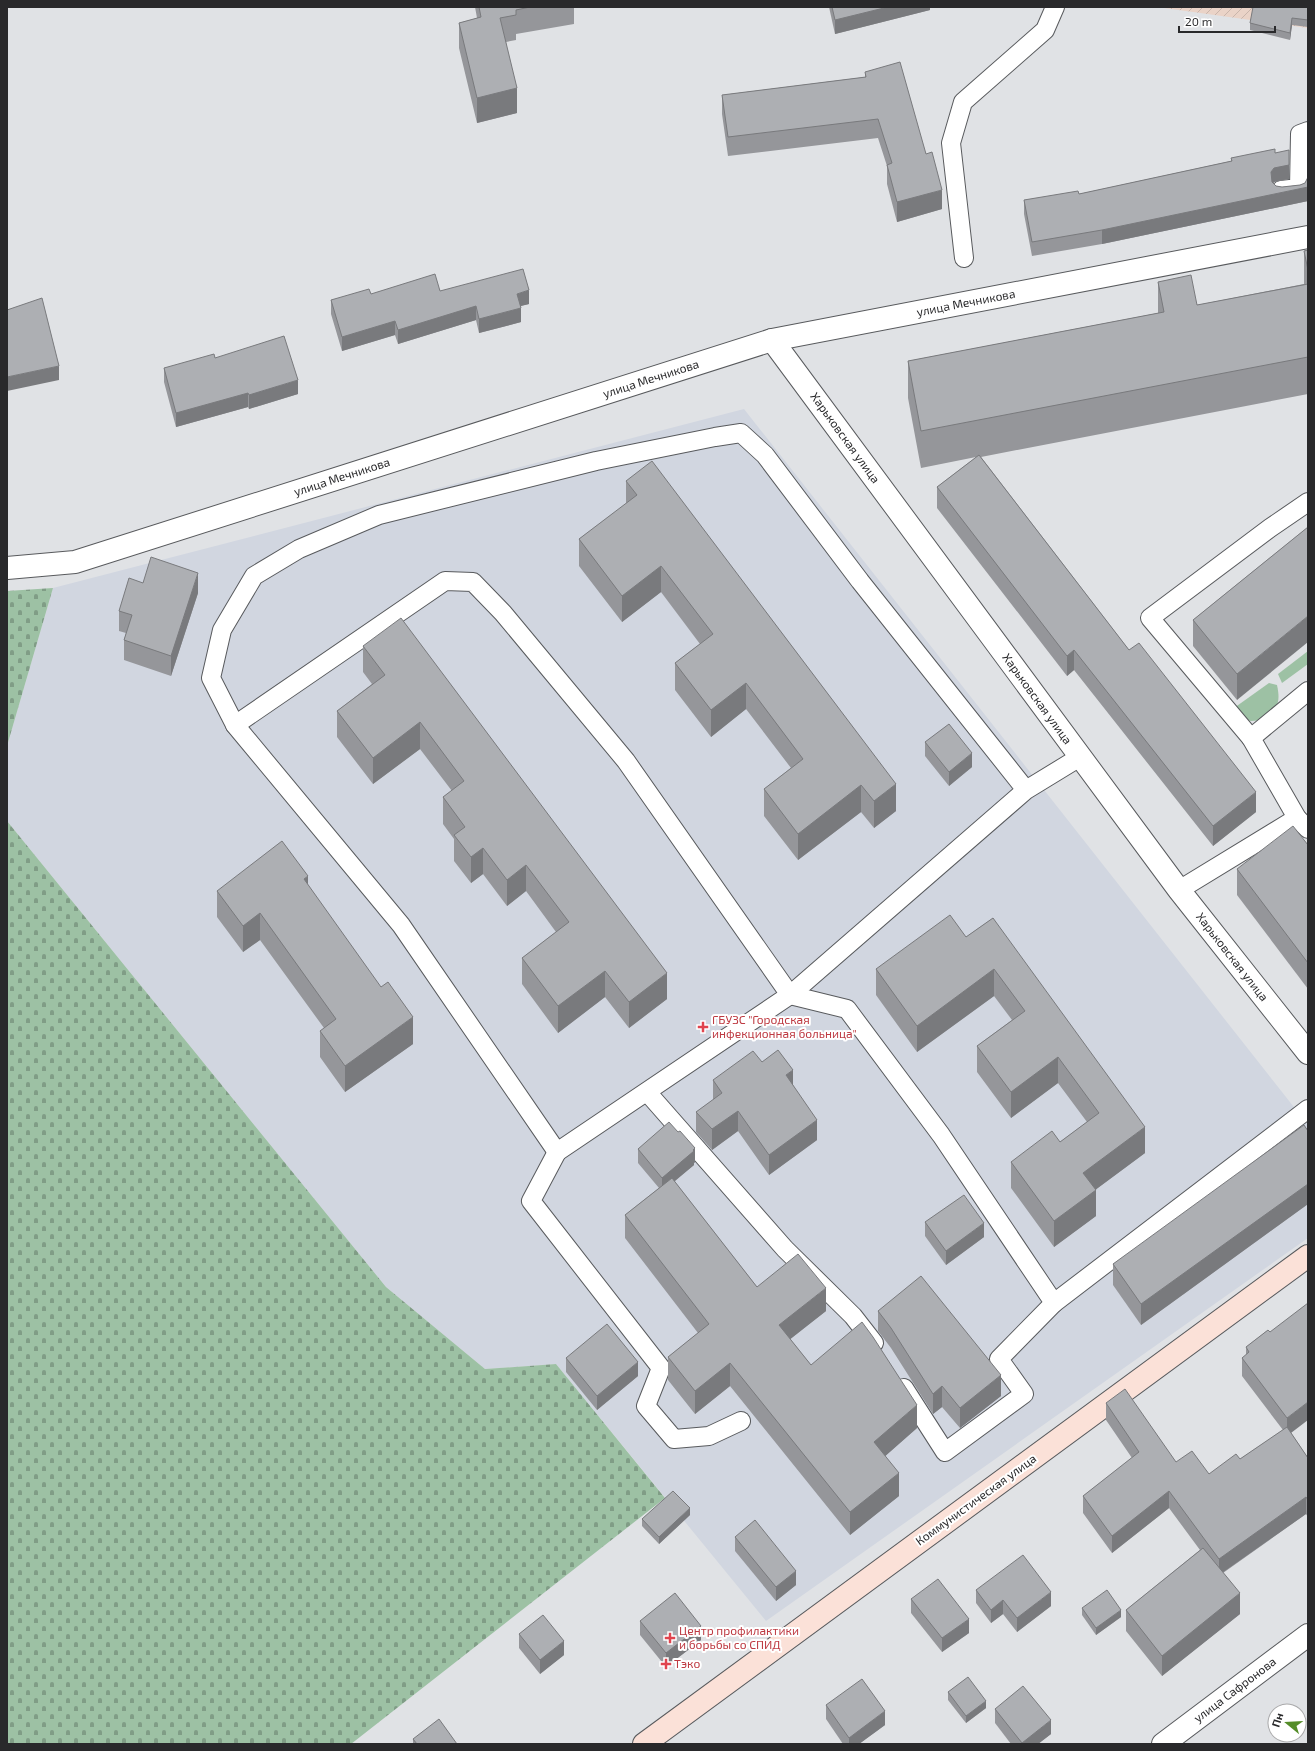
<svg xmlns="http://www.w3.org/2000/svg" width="1315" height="1751" viewBox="0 0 1315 1751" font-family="'Exo 2',sans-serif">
<defs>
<pattern id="industrial-furrows" width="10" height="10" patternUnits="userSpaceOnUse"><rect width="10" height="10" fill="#ead3c7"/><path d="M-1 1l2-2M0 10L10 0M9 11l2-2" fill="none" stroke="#c9b5ab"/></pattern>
<pattern id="cemetery-stones" width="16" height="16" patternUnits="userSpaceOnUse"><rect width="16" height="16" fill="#9dc1a4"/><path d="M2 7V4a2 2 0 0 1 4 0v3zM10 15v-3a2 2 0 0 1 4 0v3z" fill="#809d86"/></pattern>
</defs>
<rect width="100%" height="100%" fill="#e0e2e5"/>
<polygon fill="url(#industrial-furrows)" points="1157,7 1308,7 1308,28"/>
<polygon fill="#d1d6e0" points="744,409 1308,1125 1308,1238 766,1621 556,1364 485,1369 386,1287 7,821 7,746 53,588"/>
<g fill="#9dc1a4">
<polygon points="1308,651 1308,664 1282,683 1278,674"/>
<path d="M1269,683L1277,685C1281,703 1277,708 1265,720L1251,721L1240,719L1234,708Z"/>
</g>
<g fill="url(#cemetery-stones)">
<polygon points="53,588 7,746 7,591"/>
<polygon points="7,821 386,1287 485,1369 556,1364 665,1498 351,1744 7,1744"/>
</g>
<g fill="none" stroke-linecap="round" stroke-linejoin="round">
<defs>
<g id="lane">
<polyline points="1281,190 1299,188 1300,134 1308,131"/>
<polyline points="964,258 951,143 963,102 1045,30 1055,7"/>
<polyline points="1308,691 1251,738 1297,818 1308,829"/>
<polyline points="235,725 445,581 473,582 503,613 626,761 790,995 847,1009 941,1135 1054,1303 999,1359 1024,1394 945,1452 904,1388"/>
<polyline points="1251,738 1150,618 1270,528 1308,502"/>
<polyline points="1026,790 860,581 765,455 741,433 715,437 596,461 379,515 299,549 254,576 222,630 211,678 235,725 401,925 557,1152 790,995 1026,790 1080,757"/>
<polyline points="1179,890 1297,818"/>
<polyline points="647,1092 785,1249 853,1316 874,1343"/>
<polyline points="557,1152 531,1201 661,1368 646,1406 674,1439 709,1436 741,1421"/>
<polyline points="1054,1303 1308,1109"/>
</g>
<g id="street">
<polyline points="772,340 1179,890 1308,1053"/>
<polyline points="7,568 75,562 772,340 1308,237"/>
<polyline points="1163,1744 1308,1635"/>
</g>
<polyline id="secondary" points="644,1744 1308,1256"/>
</defs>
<use href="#lane" stroke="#585a5d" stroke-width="20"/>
<use href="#street" stroke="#585a5d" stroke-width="24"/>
<use href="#secondary" stroke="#585a5d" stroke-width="24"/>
<use href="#lane" stroke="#fff" stroke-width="18"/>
<use href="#street" stroke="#fff" stroke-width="22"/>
<use href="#secondary" stroke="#fbe1d8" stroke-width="22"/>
</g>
<g fill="#95969a">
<polygon points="475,7 574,7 574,24 516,34 516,40 506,42 517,113 477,123 459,48 459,23 477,18"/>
<polygon points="829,7 930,7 930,10 835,34"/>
<polygon points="1308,7 1308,27 1292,25 1290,40 1250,30 1250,23"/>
<polygon points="865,72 942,209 897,222 887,184 887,166 878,138 728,156 722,114 722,95 865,77"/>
<polygon points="1275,153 1289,179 1274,182 1274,183 1276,186 1282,187 1300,185 1305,183 1308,177 1308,201 1102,244 1032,256 1024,214 1024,200 1079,194 1231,161 1231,158"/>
<polygon points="1308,250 1308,394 981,457 1129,650 1256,812 1213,846 1074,670 1067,676 937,508 937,487 976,457 921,468 908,398 908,361 1158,313 1158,282 1197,305 1304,284 1304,251"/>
<polygon points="440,291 529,304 520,306 521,322 479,333 476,320 398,344 395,335 342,351 331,314 331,300 371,294"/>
<polygon points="215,358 298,394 249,409 248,407 176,427 164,382 164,368"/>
<polygon points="626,481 896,811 874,828 861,812 798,860 764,816 764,789 791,768 746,709 711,737 675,690 675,663 700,644 661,592 622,622 579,566 579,539 626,504"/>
<polygon points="1308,527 1237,700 1193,646 1193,620"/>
<polygon points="143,583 198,593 171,676 124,660 124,640 126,633 119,631 119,611"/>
<polygon points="363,646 667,999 629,1028 605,997 558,1033 522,984 522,958 556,932 526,891 507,906 483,874 471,883 454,861 454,839 443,824 443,797 452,791 420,749 373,784 337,737 337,711 372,684 363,672"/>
<polygon points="925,742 972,767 949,786 925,756"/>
<polygon points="1308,845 1308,989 1237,895 1237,869"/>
<polygon points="308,885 413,1044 345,1092 320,1057 320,1031 324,1028 260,940 243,952 217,917 217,891"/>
<polygon points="993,918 1145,1153 1095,1190 1096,1216 1054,1247 1011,1188 1011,1162 1060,1142 1087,1122 1058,1083 1011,1118 977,1072 977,1046 1012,1020 994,996 917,1052 876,995 876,969 966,937"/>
<polygon points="762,1062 793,1085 817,1140 769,1175 738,1131 712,1150 696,1132 696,1112 713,1100 713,1080"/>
<polygon points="1308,1131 1308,1204 1141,1325 1113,1285 1113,1264"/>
<polygon points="678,1132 695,1162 694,1163 694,1165 674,1181 757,1287 826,1311 790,1339 811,1365 917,1428 885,1456 899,1496 850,1535 730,1386 695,1414 668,1380 668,1357 698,1333 625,1238 625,1215 659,1188 638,1163 638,1149"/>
<polygon points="925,1222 984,1237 946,1265 925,1236"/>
<polygon points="878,1311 1001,1396 960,1428 942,1407 933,1414 891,1348 878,1331"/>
<polygon points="1268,1330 1291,1433 1308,1458 1308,1517 1306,1514 1223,1573 1240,1614 1162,1676 1126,1631 1126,1610 1200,1550 1169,1508 1112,1553 1083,1513 1083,1496 1132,1458 1106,1420 1106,1403 1176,1462 1209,1474 1240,1459 1283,1430 1242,1376 1242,1358 1246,1356 1246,1347"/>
<polygon points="566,1358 638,1376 597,1410 566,1372"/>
<polygon points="690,1515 659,1544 642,1526 642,1519"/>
<polygon points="735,1537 796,1585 776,1601 735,1551"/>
<polygon points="976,1590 1051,1606 1017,1632 1003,1614 991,1623 976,1603"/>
<polygon points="911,1599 969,1633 942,1652 911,1613"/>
<polygon points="1082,1608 1121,1617 1096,1635 1082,1615"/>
<polygon points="640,1621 701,1640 666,1667 640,1635"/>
<polygon points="519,1634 564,1655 540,1674 519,1648"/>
<polygon points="948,1692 986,1708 966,1723 948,1700"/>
<polygon points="826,1705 885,1725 859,1744 843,1744 826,1719"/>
<polygon points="995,1709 1051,1734 1038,1744 1011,1744 995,1723"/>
<polygon points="413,1739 457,1744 413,1744"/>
</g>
<g fill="#797a7d">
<polygon points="888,7 930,7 930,10 835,34 835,20"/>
<polygon points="1292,18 1292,25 1290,40 1290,33"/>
<polygon points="517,88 517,113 477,123 477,98"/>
<polygon points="1289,150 1289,179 1274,182 1271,186 1271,172"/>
<polygon points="1308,187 1308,201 1102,244 1102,230"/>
<polygon points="942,190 942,209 897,222 897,202"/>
<polygon points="529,290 529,304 517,307 517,294"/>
<polygon points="476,306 476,320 398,344 398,330"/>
<polygon points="521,308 521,322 479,333 479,319"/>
<polygon points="395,321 395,335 342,351 342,337"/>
<polygon points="59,366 59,380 7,391 7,377"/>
<polygon points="298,380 298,394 249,409 249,395"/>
<polygon points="248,393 248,407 176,427 176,413"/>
<polygon points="661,566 661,592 622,622 622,596"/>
<polygon points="198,573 198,593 171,676 171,656"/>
<polygon points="1308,616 1308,642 1237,700 1237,674"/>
<polygon points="1074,650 1074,670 1067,676 1067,656"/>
<polygon points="746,683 746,709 711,737 711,710"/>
<polygon points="420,722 420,749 373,784 373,758"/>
<polygon points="972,753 972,767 949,786 949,772"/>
<polygon points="896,784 896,811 874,828 874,801"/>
<polygon points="861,785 861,812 798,860 798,834"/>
<polygon points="1256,792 1256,812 1213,846 1213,826"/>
<polygon points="483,848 483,874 471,883 471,857"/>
<polygon points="526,865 526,891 507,906 507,880"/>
<polygon points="308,876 308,902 304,879"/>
<polygon points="260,913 260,940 243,952 243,926"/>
<polygon points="994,969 994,996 917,1052 917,1026"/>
<polygon points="605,971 605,997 558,1033 558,1006"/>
<polygon points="667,973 667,999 629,1028 629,1002"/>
<polygon points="413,1017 413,1044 345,1092 345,1066"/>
<polygon points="1058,1057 1058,1083 1011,1118 1011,1092"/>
<polygon points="793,1070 793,1090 786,1075"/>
<polygon points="738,1111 738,1131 712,1150 712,1129"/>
<polygon points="817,1120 817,1140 769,1175 769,1155"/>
<polygon points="1145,1127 1145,1153 1083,1199 1083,1173"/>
<polygon points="695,1148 695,1162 694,1163 694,1165 662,1192 662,1178"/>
<polygon points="1308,1184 1308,1204 1141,1325 1141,1304"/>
<polygon points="1096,1190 1096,1216 1054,1247 1054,1221"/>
<polygon points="984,1223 984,1237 946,1265 946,1251"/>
<polygon points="826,1288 826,1311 779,1348 779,1325"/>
<polygon points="638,1362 638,1376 597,1410 597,1396"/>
<polygon points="730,1363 730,1386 695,1414 695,1391"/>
<polygon points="1001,1375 1001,1396 960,1428 960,1408"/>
<polygon points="942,1386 942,1407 933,1414 933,1394"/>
<polygon points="1308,1402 1308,1420 1287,1436 1287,1418"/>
<polygon points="917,1405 917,1428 874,1466 874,1442"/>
<polygon points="899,1473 899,1496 850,1535 850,1512"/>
<polygon points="1169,1491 1169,1508 1112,1553 1112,1536"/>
<polygon points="1306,1497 1306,1514 1219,1575 1219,1559"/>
<polygon points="690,1508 690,1515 659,1544 659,1537"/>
<polygon points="796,1571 796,1585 776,1601 776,1587"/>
<polygon points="1051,1592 1051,1606 1017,1632 1017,1618"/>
<polygon points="1240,1593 1240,1614 1162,1676 1162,1656"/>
<polygon points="1003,1600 1003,1614 991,1623 991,1610"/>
<polygon points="1121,1610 1121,1617 1096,1635 1096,1628"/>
<polygon points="969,1619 969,1633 942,1652 942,1638"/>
<polygon points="701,1626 701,1640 666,1667 666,1653"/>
<polygon points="564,1641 564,1655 540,1674 540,1660"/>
<polygon points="986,1701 986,1708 966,1723 966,1716"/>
<polygon points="885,1711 885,1725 859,1744 849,1744 849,1738"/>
<polygon points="1051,1720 1051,1734 1038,1744 1022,1744 1022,1743"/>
</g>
<g fill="#adafb3" stroke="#797a7d">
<polygon points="479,7 530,7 516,10 516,15 500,18 517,88 477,98 459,23 481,17"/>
<polygon points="832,7 888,7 835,20"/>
<polygon points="1253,7 1308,7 1308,20 1292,18 1290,33 1250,23"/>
<polygon points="900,62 926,154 932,152 942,190 897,202 887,165 892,163 878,119 728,137 722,95 866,77 865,72"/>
<polygon points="1275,149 1275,153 1289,150 1289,165 1274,168 1271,172 1272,182 1276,186 1282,187 1300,185 1305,183 1308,177 1308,187 1102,230 1032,242 1024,200 1078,191 1079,194 1232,161 1231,158"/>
<polygon points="1308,250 1308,270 1304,251"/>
<polygon points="523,269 529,290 517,294 521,308 479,319 476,306 398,330 395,321 342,337 331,300 369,289 371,294 435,274 440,291"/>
<polygon points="1191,275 1197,305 1308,284 1308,357 921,431 908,361 1164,312 1158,282"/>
<polygon points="42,298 59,366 7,377 7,310"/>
<polygon points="284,336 298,380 249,395 248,393 176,413 164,368 214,354 215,358"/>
<polygon points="979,455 1129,650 1139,643 1256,792 1213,826 1074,650 1067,656 937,487"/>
<polygon points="652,461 896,784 874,801 861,785 798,834 764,789 803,759 746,683 711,710 675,663 713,634 661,566 622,596 579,539 637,495 626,481"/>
<polygon points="1308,527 1308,616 1237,674 1193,620"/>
<polygon points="151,557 198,573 171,656 124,640 132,615 119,611 129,578 143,583"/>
<polygon points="401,618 667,973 629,1002 605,971 558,1006 522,958 569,922 526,865 507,880 483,848 471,857 454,835 465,827 443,797 464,781 420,722 373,758 337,711 385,675 363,646"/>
<polygon points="949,724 972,753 949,772 925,742"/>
<polygon points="1293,826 1308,845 1308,963 1237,869"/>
<polygon points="282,841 308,876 304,879 381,987 388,982 413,1017 345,1066 320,1031 336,1019 260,913 243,926 217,891"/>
<polygon points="950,915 966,937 993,918 1145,1127 1083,1173 1096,1190 1054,1221 1011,1162 1052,1131 1060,1142 1099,1113 1058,1057 1011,1092 977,1046 1025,1011 994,969 917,1026 876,969"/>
<polygon points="778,1050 793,1070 786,1075 817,1120 769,1155 738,1111 712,1129 696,1112 722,1093 713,1080 753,1051 762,1062"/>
<polygon points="669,1122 678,1132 680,1131 695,1148 693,1150 694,1151 662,1178 638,1149"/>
<polygon points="1304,1125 1308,1131 1308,1184 1141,1304 1113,1264"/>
<polygon points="672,1178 757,1287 798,1254 826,1288 779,1325 811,1365 862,1322 873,1337 917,1405 874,1442 899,1473 850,1512 730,1363 695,1391 668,1357 709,1324 625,1215"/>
<polygon points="964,1195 984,1223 946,1251 925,1222"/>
<polygon points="921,1276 1001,1375 960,1408 942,1386 933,1394 891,1328 878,1311"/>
<polygon points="1308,1303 1308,1402 1287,1418 1242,1358 1249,1352 1246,1347 1268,1330 1270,1332"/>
<polygon points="607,1324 638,1362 597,1396 566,1358"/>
<polygon points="1125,1389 1176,1462 1192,1451 1209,1474 1236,1454 1240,1459 1287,1427 1308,1458 1308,1500 1306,1497 1219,1559 1169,1491 1112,1536 1083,1496 1139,1452 1106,1403"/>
<polygon points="673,1491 690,1508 659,1537 642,1519"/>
<polygon points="755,1520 796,1571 776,1587 735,1537"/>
<polygon points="1203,1548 1240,1593 1162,1656 1126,1610"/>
<polygon points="1023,1555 1051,1592 1017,1618 1003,1600 991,1610 976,1590"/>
<polygon points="938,1579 969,1619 942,1638 911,1599"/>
<polygon points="1107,1590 1121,1610 1096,1628 1082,1608"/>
<polygon points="675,1593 701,1626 666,1653 640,1621"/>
<polygon points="543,1615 564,1641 540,1660 519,1634"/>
<polygon points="968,1677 986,1701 966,1716 948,1692"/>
<polygon points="862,1679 885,1711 849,1738 826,1705"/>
<polygon points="1023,1686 1051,1720 1022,1743 995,1709"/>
<polygon points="439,1719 457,1744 417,1744 413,1739"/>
</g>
<g fill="#e0444e" stroke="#fff" stroke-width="1.5">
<path d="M701 1021h4v4h4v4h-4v4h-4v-4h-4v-4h4z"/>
<path d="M668 1632h4v4h4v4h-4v4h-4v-4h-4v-4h4z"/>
<path d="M664 1658h4v4h4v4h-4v4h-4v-4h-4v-4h4z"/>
</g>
<g text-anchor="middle" stroke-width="4" stroke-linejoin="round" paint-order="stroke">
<g font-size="12" fill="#29292b" stroke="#fff">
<text transform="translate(966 303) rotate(-11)" y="4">улица Мечникова</text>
<text transform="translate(651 379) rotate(-18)" y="4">улица Мечникова</text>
<text transform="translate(845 438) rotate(54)" y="4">Харьковская улица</text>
<text transform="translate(342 477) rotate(-18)" y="4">улица Мечникова</text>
<text transform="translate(1037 699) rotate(54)" y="4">Харьковская улица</text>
<text transform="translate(1232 957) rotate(52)" y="4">Харьковская улица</text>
<text transform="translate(976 1500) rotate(-36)" y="4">Коммунистическая улица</text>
<text transform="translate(1235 1690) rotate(-37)" y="4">улица Сафронова</text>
</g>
<g font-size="12" fill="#be3a42" stroke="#fff" text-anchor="start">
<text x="712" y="1024">ГБУЗС "Городская<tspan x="712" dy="14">инфекционная больница"</tspan></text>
<text x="679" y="1635">Центр профилактики<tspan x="679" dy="14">и борьбы со СПИД</tspan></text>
<text x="674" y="1668">Тэко</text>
</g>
</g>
<rect width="1315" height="1751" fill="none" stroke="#29292b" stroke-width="16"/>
<g transform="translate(1287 1723) rotate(288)"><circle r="19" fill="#ffffff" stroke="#a9a9aa"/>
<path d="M0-3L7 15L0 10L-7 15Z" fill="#558d29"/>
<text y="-6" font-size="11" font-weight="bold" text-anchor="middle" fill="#29292b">Пн</text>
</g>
<path d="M1179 26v6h96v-6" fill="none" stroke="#29292b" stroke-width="2"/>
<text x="1185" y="26" font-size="12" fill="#29292b" stroke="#ffffff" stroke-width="3" paint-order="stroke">20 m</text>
</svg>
